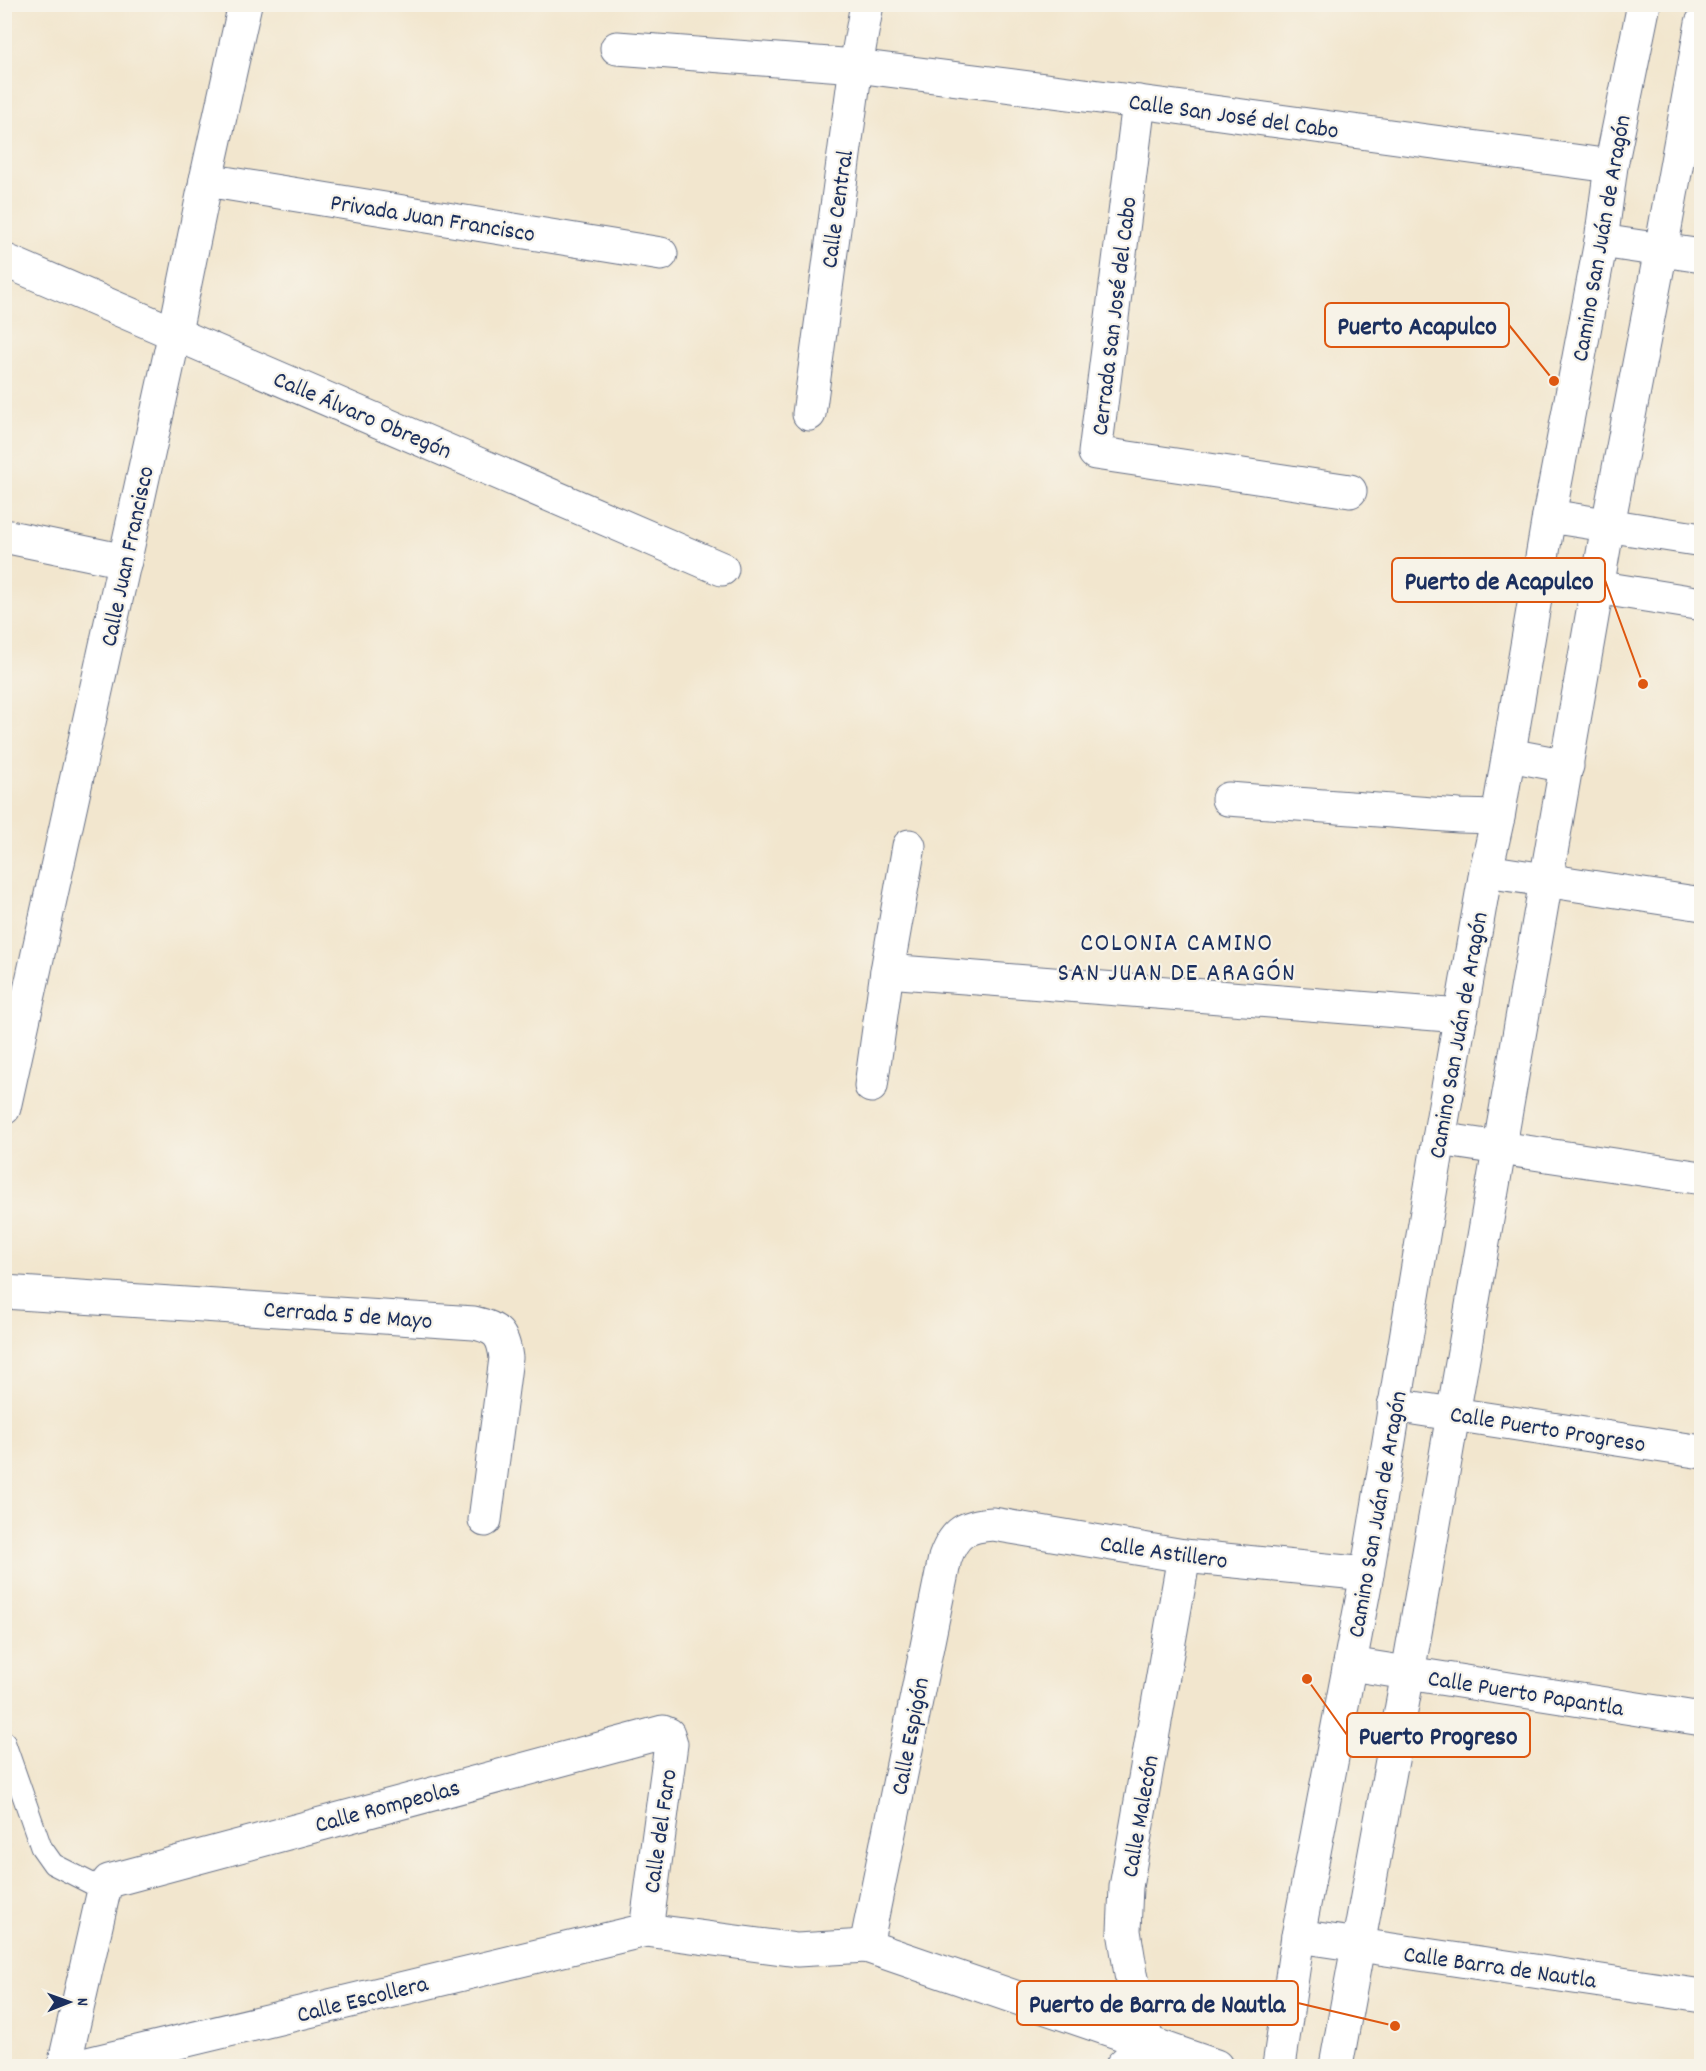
<svg xmlns="http://www.w3.org/2000/svg" width="1706" height="2071" viewBox="0 0 1706 2071" font-family="Dekko,sans-serif">
<rect width="100%" height="100%" fill="#f7f3e8"/>
<filter id="ink" filterUnits="userSpaceOnUse"><feTurbulence type="fractalNoise" baseFrequency=".0167" numOctaves="2"/><feDisplacementMap in="SourceGraphic" scale="12" xChannelSelector="R" yChannelSelector="G"/><feConvolveMatrix kernelMatrix="1 2 1 2 8 2 1 2 1" color-interpolation-filters="sRGB"/></filter>
<filter id="wash" filterUnits="userSpaceOnUse"><feTurbulence type="fractalNoise" baseFrequency=".008" numOctaves="4" result="noise"/><feDisplacementMap in="SourceGraphic" scale="24" xChannelSelector="R" yChannelSelector="G"/><feGaussianBlur stdDeviation="1.35" result="paint"/><feColorMatrix in="noise" values="0 0 0 0 0 0 0 0 0 0 0 0 0 0 0 0 0 1.4 0 .05"/><feComposite in="paint" operator="in"/></filter>
<g filter="url(#wash)">
<rect width="100%" height="100%" fill="#f2e6ce"/>
</g>
<g filter="url(#ink)">
<g fill="none" stroke-linecap="round" stroke-linejoin="round">
<defs>
<polyline id="lane" points="4,1741 41,1847 53,1864 104,1890"/>
<g id="street">
<polyline points="617,48 856,66 1139,102 1611,166"/>
<polyline points="1139,102 1095,453 1350,491"/>
<polyline points="206,180 661,254"/>
<polyline points="1601,241 1702,256"/>
<polyline points="4,260 722,569"/>
<polyline points="809,414 856,66 867,4"/>
<polyline points="4,536 125,561"/>
<polyline points="1228,799 1459,816 1498,817"/>
<polyline points="1486,871 1702,904"/>
<polyline points="887,971 1461,1016"/>
<polyline points="871,1086 887,971 909,846"/>
<polyline points="4,1108 175,332 206,180 245,4"/>
<polyline points="1439,1139 1702,1178"/>
<path d="M4,1292L474,1323C497,1328 503,1334 506,1358L485,1520"/>
<polyline points="1394,1405 1702,1452"/>
<polyline points="1350,1664 1702,1719"/>
<polyline points="1298,1936 1702,1996"/>
<path d="M866,1946L945,1558C955,1531 966,1526 993,1524L1184,1556L1367,1574"/>
<polyline points="64,2066 105,1886 109,1881 663,1732 668,1734 671,1744 646,1930"/>
<polyline points="79,2066 646,1930 797,1950 866,1946 1216,2066"/>
<polyline points="1122,2066 1147,2042 1131,1974 1124,1931 1126,1887 1184,1556"/>
</g>
<g id="secondary">
<polyline points="1549,516 1702,540"/>
<polyline points="1539,578 1702,604"/>
<polyline points="1509,755 1567,766"/>
<polyline points="1279,2066 1298,1936 1367,1574 1439,1139 1486,871 1498,817 1549,516 1601,241 1611,166 1644,4"/>
<polyline points="1336,2066 1408,1673 1608,525 1661,250 1702,23"/>
</g>
</defs>
<use href="#lane" stroke="#666f85" stroke-width="23"/>
<use href="#street" stroke="#666f85" stroke-width="35"/>
<use href="#secondary" stroke="#666f85" stroke-width="35"/>
<use href="#lane" stroke="#fff" stroke-width="21"/>
<use href="#street" stroke="#fff" stroke-width="33"/>
<use href="#secondary" stroke="#fff" stroke-width="33"/>
</g>
</g>
<g text-anchor="middle" stroke-width="4.5" stroke-linejoin="round" paint-order="stroke">
<g font-size="24" fill="#1b2f5e" stroke="#f7f3e8">
<text transform="translate(1234 115) rotate(8)" y="8">Calle San José del Cabo</text>
<text transform="translate(836 209) rotate(-82)" y="8">Calle Central</text>
<text transform="translate(433 217) rotate(9)" y="8">Privada Juan Francisco</text>
<text transform="translate(1600 238) rotate(-80)" y="8">Camino San Juán de Aragón</text>
<text transform="translate(1113 316) rotate(-83)" y="8">Cerrada San José del Cabo</text>
<text transform="translate(363 414) rotate(23)" y="8">Calle Álvaro Obregón</text>
<text transform="translate(126 556) rotate(-78)" y="8">Calle Juan Francisco</text>
<text transform="translate(1457 1035) rotate(-80)" y="8">Camino San Juán de Aragón</text>
<text transform="translate(348 1314) rotate(4)" y="8">Cerrada 5 de Mayo</text>
<text transform="translate(1548 1428) rotate(9)" y="8">Calle Puerto Progreso</text>
<text transform="translate(1376 1514) rotate(-80)" y="8">Camino San Juán de Aragón</text>
<text transform="translate(1164 1551) rotate(8)" y="8">Calle Astillero</text>
<text transform="translate(1526 1692) rotate(9)" y="8">Calle Puerto Papantla</text>
<text transform="translate(909 1736) rotate(-79)" y="8">Calle Espigón</text>
<text transform="translate(387 1805) rotate(-15)" y="8">Calle Rompeolas</text>
<text transform="translate(1139 1816) rotate(-80)" y="8">Calle Malecón</text>
<text transform="translate(659 1831) rotate(-82)" y="8">Calle del Faro</text>
<text transform="translate(1500 1966) rotate(8)" y="8">Calle Barra de Nautla</text>
<text transform="translate(362 1998) rotate(-14)" y="8">Calle Escollera</text>
</g>
<g font-size="26" letter-spacing="1.5" fill="#1b2f5e" stroke="#f7f3e8">
<text x="1177" y="950">COLONIA CAMINO<tspan x="1177" dy="30">SAN JUAN DE ARAGÓN</tspan></text>
</g>
</g>
<path fill="none" stroke="#de5710" stroke-width="2" d="M1554 381L1509 325M1643 684L1605 580M1307 1679L1347 1735M1395 2026L1298 2003"/>
<g fill="#de5710" stroke="#f7f3e8" stroke-width="2">
<circle cx="1554" cy="381" r="6"/>
<circle cx="1643" cy="684" r="6"/>
<circle cx="1307" cy="1679" r="6"/>
<circle cx="1395" cy="2026" r="6"/>
</g>
<g fill="#f7f3e8" stroke="#de5710" stroke-width="2">
<rect x="1325" y="303" width="184" height="44" rx="6"/>
<rect x="1392" y="558" width="213" height="44" rx="6"/>
<rect x="1347" y="1713" width="183" height="44" rx="6"/>
<rect x="1017" y="1981" width="281" height="44" rx="6"/>
</g>
<g font-size="26" text-anchor="middle" font-weight="bold" fill="#1b2f5e">
<text x="1417" y="334">Puerto Acapulco</text>
<text x="1499" y="589">Puerto de Acapulco</text>
<text x="1438" y="1744">Puerto Progreso</text>
<text x="1157" y="2012">Puerto de Barra de Nautla</text>
</g>
<rect width="1706" height="2071" fill="none" stroke="#f7f3e8" stroke-width="24"/>
<g transform="translate(69 2002) rotate(89)" stroke="#f7f3e8" stroke-width="4.5" paint-order="stroke">
<path d="M0-4.5L10 22L0 15L-10 22Z" fill="#1b2f5e"/>
<text y="-9" font-size="16" font-weight="bold" text-anchor="middle" fill="#1b2f5e">N</text>
</g>
</svg>
